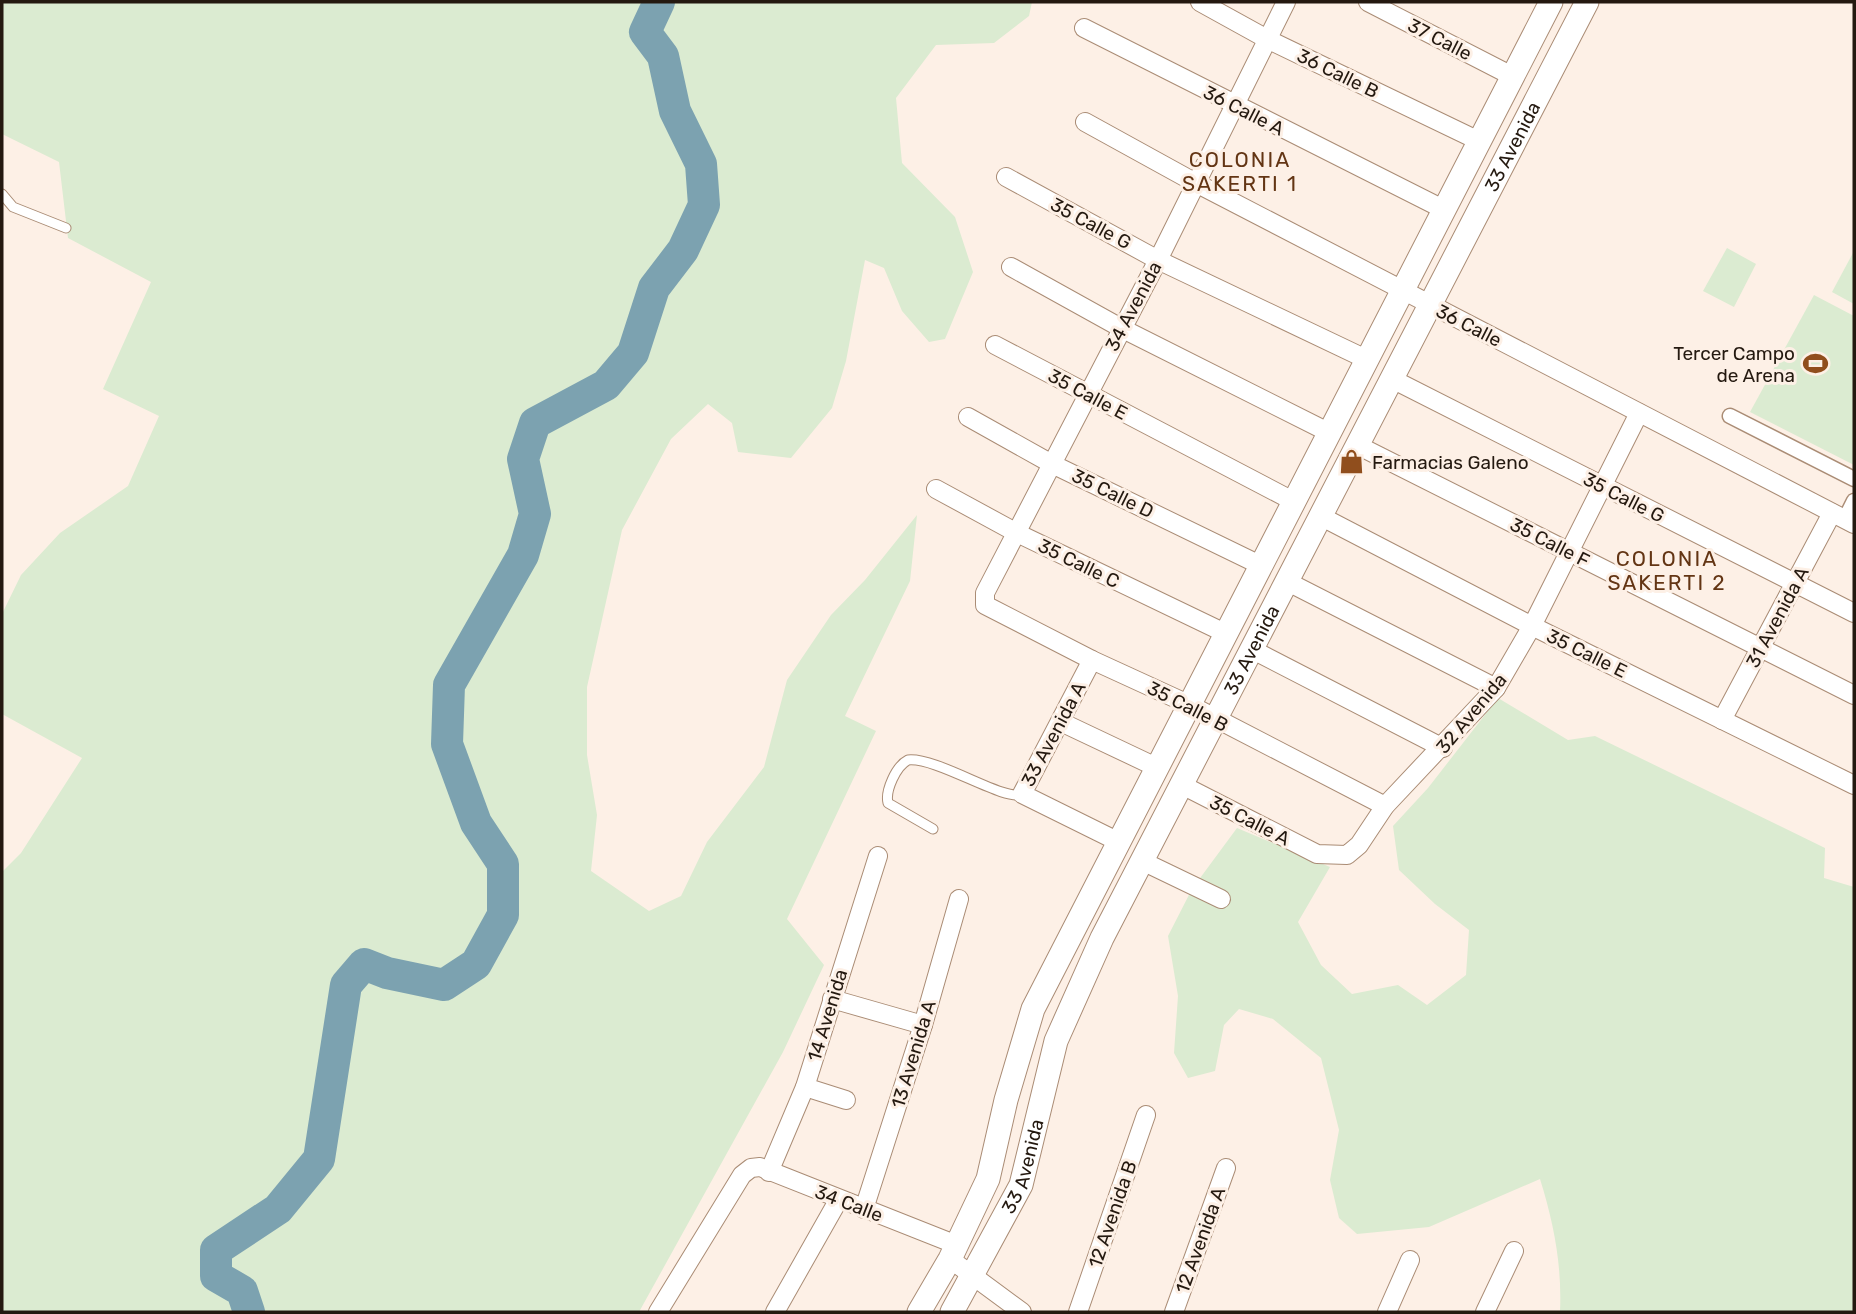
<svg xmlns="http://www.w3.org/2000/svg" width="1856" height="1314" viewBox="0 0 1856 1314" font-family="Rubik,sans-serif">
<rect width="100%" height="100%" fill="#fdf0e6"/>
<g fill="#dbebd1">
<polygon points="2,2 1032,2 1029,16 994,43 936,45 896,98 902,163 955,217 973,272 945,339 929,342 902,311 884,268 865,260 846,361 832,408 791,458 738,452 732,423 708,404 671,439 622,530 587,687 587,755 597,815 591,871 649,911 681,896 707,842 764,767 787,680 831,615 865,580 917,515 910,581 845,716 876,731 787,919 824,965 783,1052 639,1312 2,1312 2,872 21,853 82,758 2,714 2,614 21,575 60,533 128,486 159,416 103,389 151,282 68,238 59,162 2,134"/>
<polygon points="1727,248 1756,264 1734,307 1703,291"/>
<polygon points="1854,251 1854,304 1832,292"/>
<polygon points="1814,295 1854,316 1854,465 1750,412"/>
<path d="M1498,698L1568,740L1595,736L1825,848L1824,878L1854,887V1312H1560C1562,1265 1554,1224 1540,1179L1429,1227L1357,1234L1339,1218L1330,1180L1339,1130L1321,1058L1273,1019L1239,1009L1224,1025L1215,1071L1188,1078L1174,1053L1178,996L1168,936L1192,889L1237,828L1330,867L1298,922L1321,965L1352,994L1398,985L1427,1005L1466,975L1469,930L1435,904L1399,870L1393,826L1428,788Z"/>
</g>
<g fill="none" stroke-linecap="round" stroke-linejoin="round">
<polyline stroke="#7ca2b0" stroke-width="32" points="249,1312 242,1291 216,1276 216,1250 278,1209 319,1159 346,985 364,964 387,973 444,985 476,964 503,915 503,864 476,823 447,744 449,685 523,555 535,514 523,459 535,423 606,385 633,353 654,288 683,250 704,205 701,164 675,111 663,56 645,32 659,2"/>
<defs>
<g id="service">
<polyline points="2,194 13,207 66,228"/>
<path d="M933,829L888,803C885,791 896,766 908,760C938,757 1004,802 1022,794"/>
</g>
<g id="pedestrian">
<polyline points="1730,416 1854,479"/>
<polyline points="1845,519 1854,501"/>
</g>
<g id="minor">
<polyline points="1200,2 1267,39 1479,141"/>
<polyline points="1286,2 1158,260 985,593 985,605 1092,660 1188,704 1385,806"/>
<polyline points="1368,2 1512,76"/>
<polyline points="1084,28 1443,209"/>
<polyline points="1085,122 1194,182 1854,524"/>
<polyline points="1006,177 1158,260 1366,359"/>
<polyline points="1011,267 1121,328 1328,432"/>
<polyline points="995,345 1293,501"/>
<polyline points="1394,380 1854,613"/>
<polyline points="968,417 1052,464 1260,565"/>
<polyline points="1359,446 1854,695"/>
<polyline points="936,489 1017,533 1225,633"/>
<polyline points="1322,517 1532,626 1854,785"/>
<polyline points="1288,582 1496,688"/>
<polyline points="1253,650 1443,748"/>
<polyline points="1092,660 1022,794 1117,841"/>
<polyline points="1722,720 1832,513"/>
<polyline points="1061,722 1156,767"/>
<polyline points="1182,785 1317,854 1347,855 1359,845 1385,806 1496,688 1532,626 1639,413"/>
<polyline points="1142,861 1221,899"/>
<polyline points="832,999 923,1025"/>
<polyline points="805,1087 846,1100"/>
<polyline points="769,1172 805,1087 878,856"/>
<polyline points="864,1209 923,1025 959,899"/>
<polyline points="950,1259 1022,1312"/>
<polyline points="658,1312 742,1175 751,1168 760,1167 957,1245"/>
<polyline points="775,1312 839,1199"/>
<polyline points="1078,1312 1146,1115"/>
<polyline points="1174,1312 1226,1168"/>
<polyline points="1387,1312 1410,1260"/>
<polyline points="1485,1312 1514,1251"/>
</g>
<g id="tertiary">
<polyline points="919,1312 950,1259 988,1179 1006,1100 1033,1009 1551,2"/>
<path id="s1" d="M952,1312L1021,1185L1056,1041L1102,938L1587,2"/>
</g>
</defs>
<use href="#service" stroke="#aa8c75" stroke-width="11"/>
<use href="#pedestrian" stroke="#aa8c75" stroke-width="17"/>
<use href="#minor" stroke="#aa8c75" stroke-width="20"/>
<use href="#tertiary" stroke="#aa8c75" stroke-width="25"/>
<use href="#service" stroke="#fff" stroke-width="9"/>
<use href="#pedestrian" stroke="#fff" stroke-width="14"/>
<use href="#minor" stroke="#fff" stroke-width="18"/>
<use href="#tertiary" stroke="#fff" stroke-width="23"/>
</g>
<defs>
<symbol id="stadium-bare" viewBox="-9 -9 18 18"><path d="M0-5a6.5 5 0 1 0 0 10a6.5 5 0 1 0 0-10ZM-3.5-1.8h7v3.6h-7Z" fill="#904e1d" stroke="#fdf0e6" stroke-width="2.5" paint-order="stroke"/></symbol>
<symbol id="shop-bare" viewBox="-9 -9 18 18"><path d="M-5-2.5h2.3a2.7 3.5 0 0 1 5.4 0H5L5.5 6h-11ZM-1.5-2.5h3a1.5 2.3 0 0 0-3 0Z" fill="#904e1d" stroke="#fdf0e6" stroke-width="2.5" paint-order="stroke"/></symbol>
</defs>
<g fill-rule="evenodd">
<use href="#stadium-bare" x="1798" y="346" width="35" height="35"/>
<use href="#shop-bare" x="1334" y="444" width="35" height="35"/>
</g>
<g text-anchor="middle" stroke-width="6" stroke-linejoin="round" paint-order="stroke">
<g font-size="19" fill="#241910" stroke="#fdf0e6">
<text transform="translate(1440 39) rotate(27)" y="7">37 Calle</text>
<text transform="translate(1338 73) rotate(26)" y="7">36 Calle B</text>
<text transform="translate(1244 110) rotate(27)" y="7">36 Calle A</text>
<text dy="7" stroke="none"><textPath href="#s1" startOffset="1297">33 Avenida</textPath></text>
<text transform="translate(1091 223) rotate(28)" y="7">35 Calle G</text>
<text transform="translate(1133 306) rotate(-62)" y="7">34 Avenida</text>
<text transform="translate(1469 325) rotate(27)" y="7">36 Calle</text>
<text transform="translate(1088 394) rotate(28)" y="7">35 Calle E</text>
<text transform="translate(1113 493) rotate(26)" y="7">35 Calle D</text>
<text transform="translate(1624 497) rotate(27)" y="7">35 Calle G</text>
<text transform="translate(1550 542) rotate(27)" y="7">35 Calle F</text>
<text transform="translate(1079 563) rotate(26)" y="7">35 Calle C</text>
<text transform="translate(1777 617) rotate(-62)" y="7">31 Avenida A</text>
<text dy="7" stroke="none"><textPath href="#s1" startOffset="730">33 Avenida</textPath></text>
<text transform="translate(1587 653) rotate(26)" y="7">35 Calle E</text>
<text transform="translate(1188 706) rotate(27)" y="7">35 Calle B</text>
<text transform="translate(1471 713) rotate(-50)" y="7">32 Avenida</text>
<text transform="translate(1053 734) rotate(-62)" y="7">33 Avenida A</text>
<text transform="translate(1250 820) rotate(27)" y="7">35 Calle A</text>
<text transform="translate(827 1015) rotate(-73)" y="7">14 Avenida</text>
<text transform="translate(913 1054) rotate(-73)" y="7">13 Avenida A</text>
<text dy="7" stroke="none"><textPath href="#s1" startOffset="163">33 Avenida</textPath></text>
<text transform="translate(849 1203) rotate(21)" y="7">34 Calle</text>
<text transform="translate(1112 1214) rotate(-71)" y="7">12 Avenida B</text>
<text transform="translate(1200 1240) rotate(-70)" y="7">12 Avenida A</text>
</g>
<g font-size="19" fill="#241910" stroke="#fdf0e6" text-anchor="end">
<text x="1795" y="360">Tercer Campo<tspan x="1795" dy="22">de Arena</tspan></text>
<text x="1372" y="469" text-anchor="start">Farmacias Galeno</text>
</g>
<g font-size="21" letter-spacing="2" fill="#633514" stroke="#fdf0e6">
<text x="1240" y="167">COLONIA<tspan x="1240" dy="24">SAKERTI 1</tspan></text>
<text x="1667" y="566">COLONIA<tspan x="1667" dy="24">SAKERTI 2</tspan></text>
</g>
</g>
<rect width="1856" height="1314" fill="none" stroke="#241910" stroke-width="7"/>
</svg>
